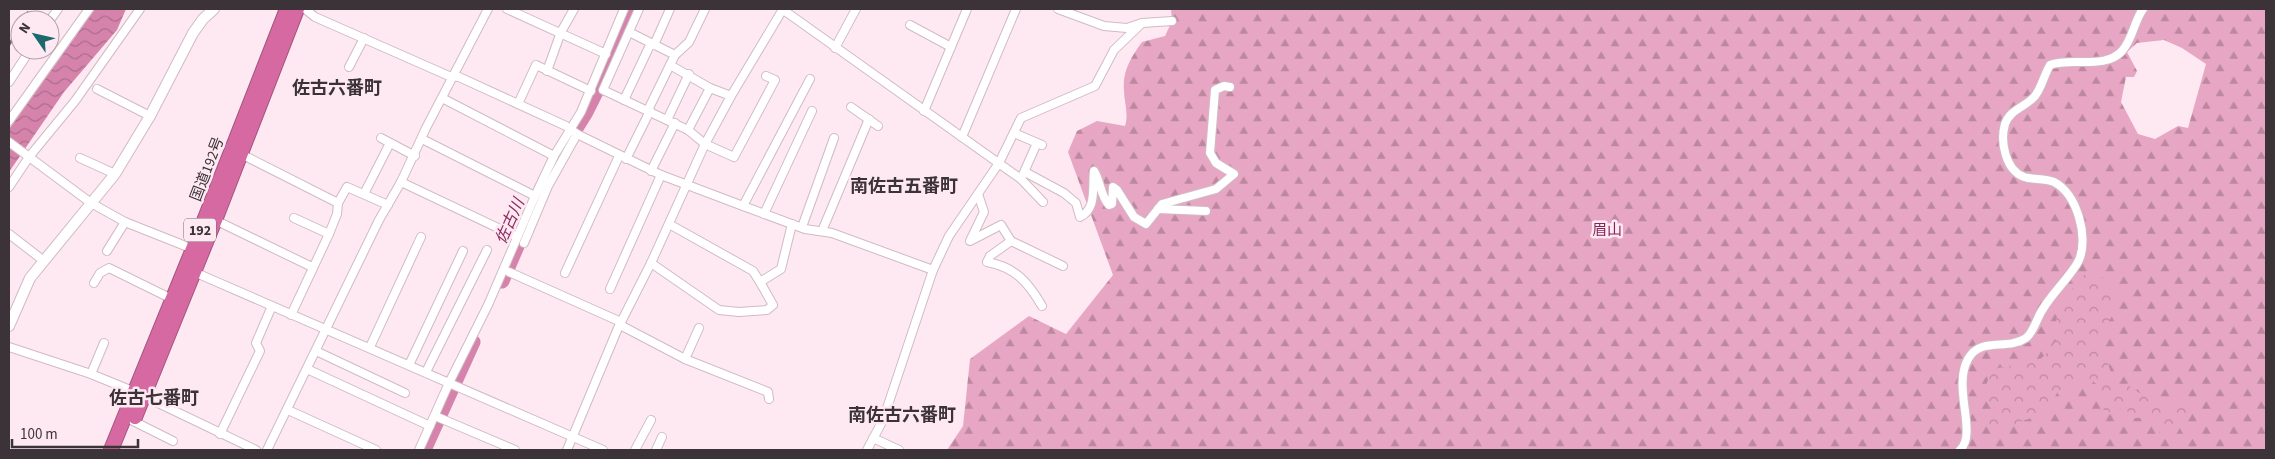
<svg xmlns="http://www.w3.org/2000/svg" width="2275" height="459" viewBox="0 0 2275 459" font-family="'Source Sans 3','Noto Sans JP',sans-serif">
<defs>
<pattern id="forest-firs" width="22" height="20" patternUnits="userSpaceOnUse" patternTransform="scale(1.25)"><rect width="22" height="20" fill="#e7a6c4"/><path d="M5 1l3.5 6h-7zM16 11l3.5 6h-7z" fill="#bc88a0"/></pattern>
<pattern id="park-crowns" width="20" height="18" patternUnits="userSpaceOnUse" patternTransform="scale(1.25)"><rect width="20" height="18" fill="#e7a6c4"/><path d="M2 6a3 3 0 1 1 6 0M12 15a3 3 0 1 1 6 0" fill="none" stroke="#bc88a0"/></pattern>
<pattern id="water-waves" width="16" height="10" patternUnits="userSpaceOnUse" patternTransform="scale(1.25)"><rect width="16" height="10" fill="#d583ab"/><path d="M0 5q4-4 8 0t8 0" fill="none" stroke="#ae6c8c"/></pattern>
</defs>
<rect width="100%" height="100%" fill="#fee9f2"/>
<path fill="url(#forest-firs)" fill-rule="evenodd" d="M1171,9H2266V450H947L963,426L970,359L1029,316L1066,334L1113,275L1068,152L1077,131L1097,121L1125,126C1129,114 1124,102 1124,90C1122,71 1132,56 1142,42L1165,36L1172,21ZM2164,40L2182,48L2206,64L2188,128L2178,126L2155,139L2138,134L2121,102L2126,77H2134L2137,71L2127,52L2137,43Z"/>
<path fill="url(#park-crowns)" d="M2088,271L2107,279C2126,303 2110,319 2098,340L2106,357L2114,382L2119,385L2129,386L2156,404C2164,400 2176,403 2185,401L2191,407L2176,435C2167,436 2156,438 2158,423L2151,417L2135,418L2127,411L2116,407L2110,412H2105L2099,403L2102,388L2087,377L2058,391L2048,410L2041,415L2022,421L2007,430L1999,426L1991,433L1980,417L1992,409C1983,395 1983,379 1998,368L2038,361L2045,355L2056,340L2058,331L2056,319L2068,301L2069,292Z"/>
<polygon fill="url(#water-waves)" points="95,9 126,9 117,30 64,92 9,172 9,129"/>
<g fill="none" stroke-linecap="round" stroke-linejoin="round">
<g stroke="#d583ab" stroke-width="15">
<polyline points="502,281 542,188 558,157 586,112 611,62 632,9"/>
<polyline points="424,450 473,342"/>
</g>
<defs>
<g id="street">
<polyline points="305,9 315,17 449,76 459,77 566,126 577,134 661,175 743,206 805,229 832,233 933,270"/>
<polyline points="507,9 606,54"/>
<polyline points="639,9 603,90 688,130 705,144 734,157 775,80 766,76"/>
<polyline points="782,9 1021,179 1037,143"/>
<polyline points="1058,9 1104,26 1127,28 1142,23 1172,21"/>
<polyline points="50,20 58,9"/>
<polyline points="910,25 951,47"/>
<polyline points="629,32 675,55 689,42 705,9"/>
<polyline points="654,45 670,9"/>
<polyline points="835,48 856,9"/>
<polyline points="675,55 670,65 710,88 731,96"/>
<polyline points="349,67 364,38"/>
<polyline points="547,71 561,32 574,9"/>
<polyline points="9,82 30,50"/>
<polyline points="97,89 150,116"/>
<polyline points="442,98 554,156"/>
<polyline points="624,100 651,43"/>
<polyline points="518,104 536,65 591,91"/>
<polyline points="851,107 878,126"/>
<polyline points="648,110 670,65"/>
<polyline points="924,111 967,9"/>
<polyline points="667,120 689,74"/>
<polyline points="9,121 89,9"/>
<polyline points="688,130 710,88"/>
<polyline points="1014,133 1042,145"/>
<polyline points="962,137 1016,9"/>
<polyline points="381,138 415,156"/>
<polyline points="422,139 535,196 554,156 581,112 624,9"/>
<polyline points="9,142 91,203 125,222 193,249"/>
<polyline points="241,154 338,203 347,187 388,205"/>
<polyline points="80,158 115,174"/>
<polyline points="626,159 650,111"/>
<polyline points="651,171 675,123"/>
<path d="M1025,172L1064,193L1076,203L1080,217C1097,209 1092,188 1094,171C1101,182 1100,195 1109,205L1112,204L1113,187L1117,190L1134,217L1146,224L1162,204L1216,189L1234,174L1216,163L1210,153L1215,90L1224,86L1230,87"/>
<polyline points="1021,179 1043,202"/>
<polyline points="401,182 517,237"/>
<polyline points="9,187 29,157 75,101 140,9"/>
<polyline points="364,194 390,143"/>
<polyline points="978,194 984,212 970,241 1001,225 1011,241"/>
<polyline points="743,206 810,79"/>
<polyline points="1158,209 1206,211"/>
<polyline points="764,214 812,111"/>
<polyline points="294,218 329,234"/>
<polyline points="215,220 312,267"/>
<polyline points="669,224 753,271 760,282 781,269 792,224"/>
<polyline points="802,227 834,138"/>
<polyline points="822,231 869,119"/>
<polyline points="9,234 44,261"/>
<polyline points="524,243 548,186 577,134"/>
<polyline points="107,251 125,222"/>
<polyline points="651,263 719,310 739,312 767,310 773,305 760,282"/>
<polyline points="194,272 603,450"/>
<polyline points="509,272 621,322"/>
<polyline points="565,273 619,156"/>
<polyline points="94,283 100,273 109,268 172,299"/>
<polyline points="610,289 661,175"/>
<path d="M1042,306C1028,282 1015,267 987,262L990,256L1011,241L1063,266"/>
<polyline points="291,315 329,234 337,214 338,203"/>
<polyline points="620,325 685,359 768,392 769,399"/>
<polyline points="9,347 91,374 135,392 256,450"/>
<polyline points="370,347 421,237"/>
<polyline points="316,351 405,393"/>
<polyline points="685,359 699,328"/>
<polyline points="409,365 463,251"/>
<polyline points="307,369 430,426"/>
<polyline points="426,372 487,250"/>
<polyline points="91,374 104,343"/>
<polyline points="288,410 376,450"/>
<polyline points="435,416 515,450"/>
<polyline points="133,421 173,441"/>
<polyline points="220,434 260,351 256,343 272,306"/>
<polyline points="873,438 899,450"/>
<polyline points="267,450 379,220 401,182 426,128 488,9"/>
<polyline points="419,450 449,383 488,305 535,196"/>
<polyline points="567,450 618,328 651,263 705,144 731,96 783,9"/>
<polyline points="635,450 651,420"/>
<polyline points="656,450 662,437"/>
<polyline points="867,450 883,420 933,270 949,236 999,163 1021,118 1095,86 1114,50 1142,23"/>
<path d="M1960,450C1978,433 1952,388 1968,359C1981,336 2007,351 2026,338C2034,332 2037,317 2043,309C2052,293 2072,275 2079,260C2089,237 2077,194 2054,182C2044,178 2033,180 2024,177C2005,170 2000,141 2005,124C2010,109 2026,107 2035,96C2042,87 2044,75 2050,65C2071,57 2105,70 2122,51C2133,39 2134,21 2143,9"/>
</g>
<polyline id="secondary" points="9,326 30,278 115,174 150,116 193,33 203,19 214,9"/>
<g id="highway">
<polyline points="135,417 215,220 297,9"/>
<polyline points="111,450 193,249 287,9"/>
</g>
</defs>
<use href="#street" stroke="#d0bbc4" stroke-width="10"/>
<use href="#secondary" stroke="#d0bbc4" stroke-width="12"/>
<use href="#highway" stroke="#a0567d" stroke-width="16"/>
<use href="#street" stroke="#fff" stroke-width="8"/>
<use href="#secondary" stroke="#fff" stroke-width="10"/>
<use href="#highway" stroke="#d769a2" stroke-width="14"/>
<g stroke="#73676d" stroke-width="2.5" stroke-dasharray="10 5" stroke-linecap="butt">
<polyline points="23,20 30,9"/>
<polyline points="9,45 20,26"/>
</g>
</g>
<g text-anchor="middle" stroke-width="5" stroke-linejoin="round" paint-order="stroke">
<rect fill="#fee9f2" stroke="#766a6f" stroke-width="1" x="184" y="218.5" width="32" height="23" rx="4"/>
<g font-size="14" font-weight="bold" fill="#3b3337">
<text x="200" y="235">192</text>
</g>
<g font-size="15" fill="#3b3337" stroke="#fee9f2">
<text transform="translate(207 169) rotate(-69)" y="5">国道192号</text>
</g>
<g font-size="15" fill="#84245a" stroke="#fee9f2">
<text x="1607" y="235">眉山</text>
</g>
<g font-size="16" font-style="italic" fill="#8b2b61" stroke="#fee9f2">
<text transform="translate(509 221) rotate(-66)" y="6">佐古川</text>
</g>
<g font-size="18" font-weight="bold" fill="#3b3337" stroke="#fee9f2">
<text x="337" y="94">佐古六番町</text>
<text x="904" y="192">南佐古五番町</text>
<text x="154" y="404">佐古七番町</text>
<text x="902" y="421">南佐古六番町</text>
</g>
</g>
<rect width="2275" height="459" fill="none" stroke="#3b3337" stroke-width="20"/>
<g transform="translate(35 35) rotate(304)"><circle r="24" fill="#fee9f2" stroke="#b0a0a7"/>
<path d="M0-4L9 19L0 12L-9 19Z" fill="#1c696d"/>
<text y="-8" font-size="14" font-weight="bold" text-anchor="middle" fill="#3b3337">N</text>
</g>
<path d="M12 439v8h126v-8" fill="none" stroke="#3b3337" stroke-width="2.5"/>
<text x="20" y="439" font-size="15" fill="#3b3337" stroke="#fee9f2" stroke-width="4" paint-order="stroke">100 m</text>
</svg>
